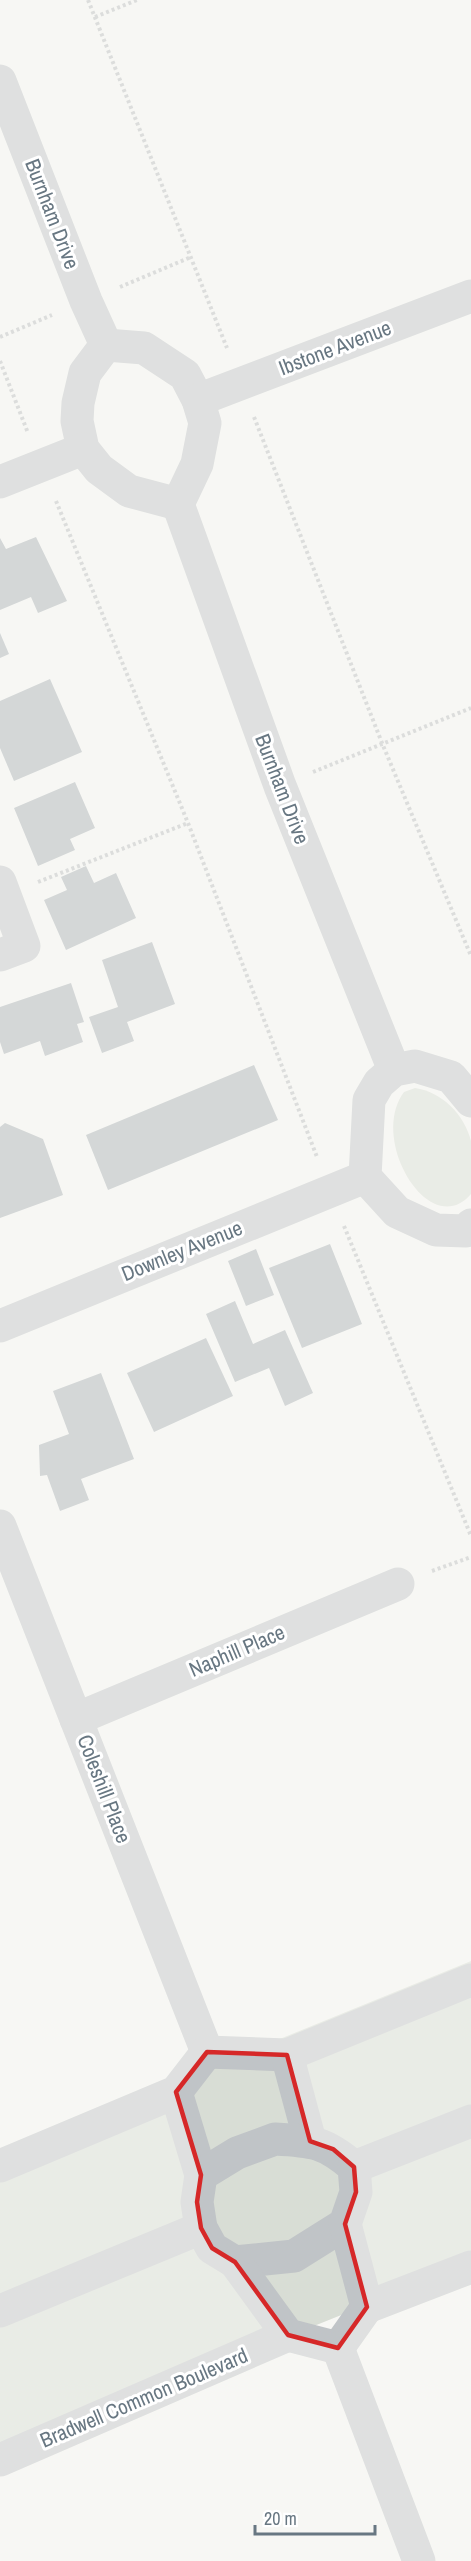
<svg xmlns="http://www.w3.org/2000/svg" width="471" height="2561" viewBox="0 0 471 2561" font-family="'Archivo Narrow',sans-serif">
<rect width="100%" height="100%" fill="#f7f7f4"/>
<g fill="#d8ddd5">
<path d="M415,1088C442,1092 464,1114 471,1141C471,1157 471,1178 471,1194C430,1242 368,1140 404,1092Z"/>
<polygon points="471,1961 471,2263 0,2452 0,2153"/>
</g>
<g fill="#a8afb4">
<polygon points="36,537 67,601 38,613 31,597 0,610 0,538 6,549"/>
<polygon points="0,633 9,654 0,658"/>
<polygon points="50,679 82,752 14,781 0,748 0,701"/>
<polygon points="75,782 95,828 70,839 75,850 38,866 14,808"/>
<polygon points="86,866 94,883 116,873 136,918 66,950 44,900 67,890 61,877"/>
<polygon points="152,942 175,1004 127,1022 134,1041 102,1053 89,1017 118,1007 102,960"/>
<polygon points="71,983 84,1022 77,1024 83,1042 45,1056 40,1041 4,1054 0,1042 0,1007"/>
<polygon points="254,1065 278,1120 108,1190 86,1135"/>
<polygon points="5,1123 43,1139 63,1195 0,1218 0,1127"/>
<polygon points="330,1244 362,1324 302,1348 269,1268"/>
<polygon points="256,1249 274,1295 246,1306 228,1261"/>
<polygon points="235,1301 253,1344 285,1330 313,1393 285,1406 269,1368 235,1382 206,1314"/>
<polygon points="206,1338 233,1396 154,1432 127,1373"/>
<polygon points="101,1373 134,1459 81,1479 89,1500 60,1511 47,1475 40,1476 39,1445 69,1434 53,1391"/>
</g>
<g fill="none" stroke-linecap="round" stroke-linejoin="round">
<g stroke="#babdbf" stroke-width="4" stroke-dasharray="3 3" stroke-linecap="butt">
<polyline points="88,0 227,348"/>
<polyline points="95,17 137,0"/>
<polyline points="120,287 191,257"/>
<polyline points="0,337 52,315"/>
<polyline points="0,361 28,433"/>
<polyline points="254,417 382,743 471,956"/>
<polyline points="56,501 188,823 317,1157"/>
<polyline points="313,772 471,708"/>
<polyline points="38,882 188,823"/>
<polyline points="344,1226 471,1536"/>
<polyline points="432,1571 471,1557"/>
</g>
<g stroke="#c0c4c7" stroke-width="33">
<polyline points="0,81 86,301 106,345"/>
<polygon points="106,345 144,348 185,375 198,400 205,423 197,464 178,504 129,491 99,469 83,449 77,421 78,403 85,373"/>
<polyline points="198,400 471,296"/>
<polyline points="0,482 83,449"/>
<polyline points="178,504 280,786 394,1070"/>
<polyline points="0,882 24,946 0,955"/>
<polyline points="471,1101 451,1077 415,1066 394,1070 379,1083 369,1100 365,1177 397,1212 436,1230 466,1231 471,1225"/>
<polyline points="0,1326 365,1177"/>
<polyline points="0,1526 207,2052"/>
<polyline points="76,1719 398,1584"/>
<polyline points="207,2052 287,2055 471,1980"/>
<polyline points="287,2055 310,2141"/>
<polyline points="176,2092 201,2175"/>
<path d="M275,2139C313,2141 325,2142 354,2167L356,2192L345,2224L294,2256L235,2262L212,2248L201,2228L197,2202L201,2175L237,2153Z"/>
<polyline points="0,2166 176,2092 207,2052"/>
<polyline points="354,2167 471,2121"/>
<polyline points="235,2262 288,2335 338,2348 367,2307 345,2224"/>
<polyline points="367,2307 471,2267"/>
<polyline points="0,2311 201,2228"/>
<polyline points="338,2348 419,2561"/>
<polyline points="0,2460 288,2335"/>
</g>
</g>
<path d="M0 0H471V2561H0ZM207,2052L287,2055L310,2141L333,2149L354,2167L356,2192L345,2224L367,2307L338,2348L288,2335L235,2262L212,2248L201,2228L197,2202L201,2175L176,2092Z" fill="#f7f7f4" fill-opacity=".55" fill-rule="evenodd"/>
<path fill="none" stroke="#d62828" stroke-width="4.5" stroke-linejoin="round" d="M207,2052L287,2055L310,2141L333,2149L354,2167L356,2192L345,2224L367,2307L338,2348L288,2335L235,2262L212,2248L201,2228L197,2202L201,2175L176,2092Z"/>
<g text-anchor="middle" stroke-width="6" stroke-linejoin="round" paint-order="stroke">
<g font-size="21" fill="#687782" stroke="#fff">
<text transform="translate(52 214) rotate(69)" y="7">Burnham Drive</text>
<text transform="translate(335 348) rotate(-21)" y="7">Ibstone Avenue</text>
<text transform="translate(282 789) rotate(69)" y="7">Burnham Drive</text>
<text transform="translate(182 1251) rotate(-22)" y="7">Downley Avenue</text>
<text transform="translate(237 1651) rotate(-23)" y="7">Naphill Place</text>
<text transform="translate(104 1789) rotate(69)" y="7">Coleshill Place</text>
<text transform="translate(144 2398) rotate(-23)" y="7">Bradwell Common Boulevard</text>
</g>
</g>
<path d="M255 2525v9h120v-9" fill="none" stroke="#687782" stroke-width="3"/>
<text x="264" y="2525" font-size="18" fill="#687782" stroke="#ffffff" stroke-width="4.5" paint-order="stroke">20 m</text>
</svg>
